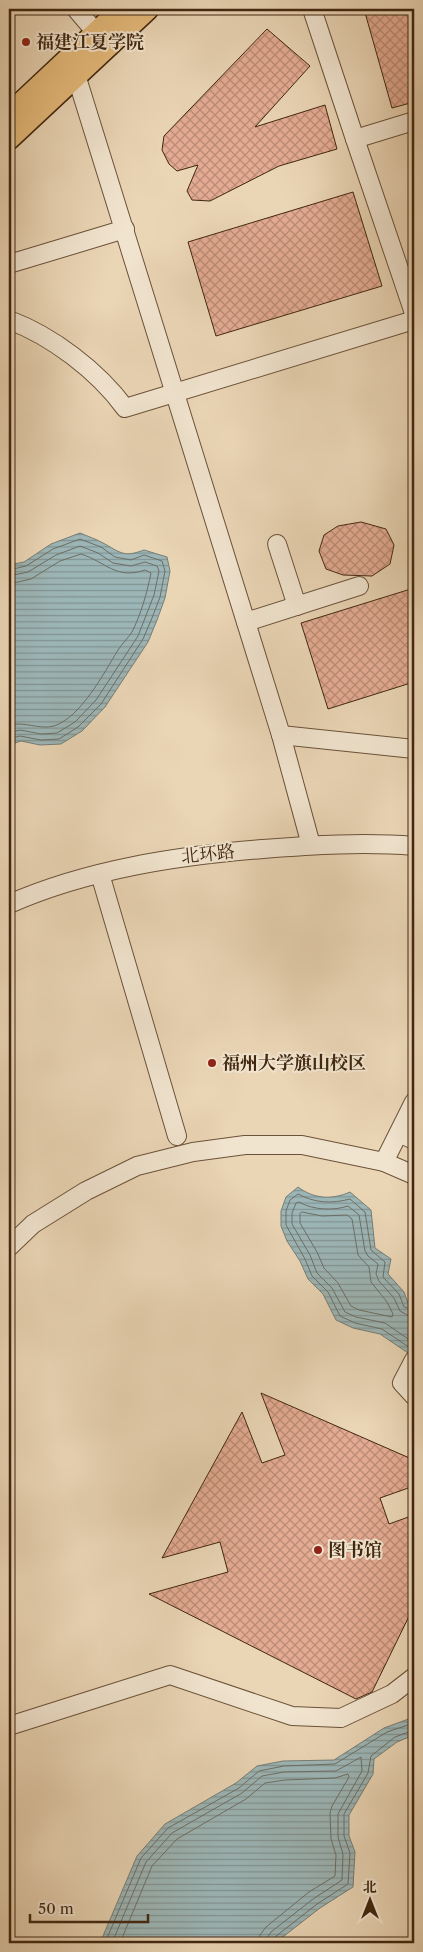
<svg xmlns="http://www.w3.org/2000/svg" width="423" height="1952" viewBox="0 0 423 1952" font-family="'Libre Caslon Text','Noto Serif SC',serif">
<defs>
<pattern id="water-rules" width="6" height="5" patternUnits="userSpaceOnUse" patternTransform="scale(1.25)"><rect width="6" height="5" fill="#9cb6b7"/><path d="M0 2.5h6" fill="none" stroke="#819493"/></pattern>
<pattern id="building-cross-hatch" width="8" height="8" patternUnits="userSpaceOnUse" patternTransform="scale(1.25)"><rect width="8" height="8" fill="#e4ab92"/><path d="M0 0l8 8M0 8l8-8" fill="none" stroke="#ba8b76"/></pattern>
</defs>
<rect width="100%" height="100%" fill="#ead5b5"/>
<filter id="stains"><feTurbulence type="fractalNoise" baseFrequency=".004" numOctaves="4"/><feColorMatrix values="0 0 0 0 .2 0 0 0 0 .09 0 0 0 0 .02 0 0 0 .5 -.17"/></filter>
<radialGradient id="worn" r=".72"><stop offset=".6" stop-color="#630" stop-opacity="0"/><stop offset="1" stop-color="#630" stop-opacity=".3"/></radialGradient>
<g fill="url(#water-rules)" stroke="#787d74">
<path d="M80,533C87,536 96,539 103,543C120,552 123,558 144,550L167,557L170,571L165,598L157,620L148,642L105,707L82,731L61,744L40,745L21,741L9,745V565L24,562L51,544Z"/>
<path d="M298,1187C314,1199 332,1200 350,1192L371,1210L375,1248L391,1259L388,1274L404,1292L408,1303L414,1306V1357L380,1334L353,1328L336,1320L323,1294L308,1279L300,1261L287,1241L281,1226V1211L286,1197Z"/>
<polygon points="414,1717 414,1735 397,1742 374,1759 373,1774 349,1815 349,1836 355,1852 353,1887 320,1908 275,1943 100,1943 137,1856 165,1824 236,1783 257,1766 283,1761 334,1760 384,1728"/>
</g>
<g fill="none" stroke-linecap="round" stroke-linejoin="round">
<g stroke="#6e6e64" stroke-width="1">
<polyline points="9,570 26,566 53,549 80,539 101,547 115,557 131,560 144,555 162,561 165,571 160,597 152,618 143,639 101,704 78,727 59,739 41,740 20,736 9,739"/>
<polyline points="9,576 28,572 56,555 80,546 98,553 113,563 131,566 145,562 157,566 159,571 154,595 138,636 96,700 75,722 57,733 41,734 20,730 9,733"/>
<path d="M9,584L31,579L60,561L81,554C106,562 116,580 145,570L151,573C147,593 141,614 132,632C128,638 122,644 118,650C104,673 81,717 54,726C39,730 25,721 9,725"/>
<polygon points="302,1212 322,1216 347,1215 352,1219 358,1255 369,1267 371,1282 387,1302 393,1314 392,1317 359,1310 351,1306 338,1283 324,1268 317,1252 300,1223 300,1214"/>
<path d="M414,1317L409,1316L400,1311L394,1298L379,1281L376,1274L378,1264L368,1256L365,1251L359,1215L348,1206C333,1211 313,1210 299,1202L296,1203L292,1213V1224L310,1255L317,1273L332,1288L345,1312L356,1317L385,1323L414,1343"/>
<path d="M413,1350L382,1329L355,1323L340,1316L328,1292L312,1276L305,1259L286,1225V1211L290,1200L298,1194C315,1203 331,1204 350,1199L365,1212L371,1250L385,1262L383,1277L399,1294L404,1307L414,1310"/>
<polyline points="105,1943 141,1858 168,1828 239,1788 259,1771 284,1766 335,1764 387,1732 414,1723"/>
<polyline points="112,1943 146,1862 172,1833 242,1793 262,1776 284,1772 336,1771 361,1757 362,1771 338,1814 338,1837 343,1854 342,1880 313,1899 271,1932 267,1938 267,1943"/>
<polyline points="120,1943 152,1866 177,1839 246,1799 265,1783 285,1780 335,1778 348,1774 349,1777 332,1806 330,1813 331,1839 336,1855 335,1876 309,1892 266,1927 260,1935 259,1943"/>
<polyline points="273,1943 275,1937 317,1904 348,1884 350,1853 344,1836 344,1814 368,1773 371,1756 395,1737 414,1730"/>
</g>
</g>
<g fill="url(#building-cross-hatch)" stroke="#412710">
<polygon points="364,9 414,9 414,102 392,108"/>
<polygon points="267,29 310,66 255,127 325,105 337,149 279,166 210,201 192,200 187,191 198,165 177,171 169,164 162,150 164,136"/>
<polygon points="353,192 382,286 216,336 188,242"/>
<polygon points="361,522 386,529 394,545 390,564 372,576 343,575 326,569 319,551 324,535 338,526"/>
<polygon points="414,588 414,682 328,709 301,623"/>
<polygon points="261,1393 414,1460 414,1486 380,1498 389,1524 414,1515 414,1606 372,1692 356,1699 149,1594 228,1572 220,1542 162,1558 242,1412 262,1463 285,1455"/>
</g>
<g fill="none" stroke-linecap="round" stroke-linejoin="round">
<defs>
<g id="minor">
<polyline points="76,9 105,43"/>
<polyline points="312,9 355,139 414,313"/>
<polyline points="76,75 281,735 311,845"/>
<polyline points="355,139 414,121"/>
<polyline points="9,264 125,229"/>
<path d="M9,320C52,336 98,371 125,408L414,320"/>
<polyline points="277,544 297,606"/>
<polyline points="246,622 359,586"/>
<polyline points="281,735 414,749"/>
<polyline points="100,874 177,1136"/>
<path d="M9,904C89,869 177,856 263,849C314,845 364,842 414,846"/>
<polyline points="399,1133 414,1140"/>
<polyline points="384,1162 414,1102"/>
<polyline points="9,1247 33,1224 86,1191 137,1166 193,1152 245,1145 302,1145 384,1162 414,1175"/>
<polyline points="414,1360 402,1383 414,1396"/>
<polyline points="9,1726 170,1675 292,1716 341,1718 392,1694 414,1677"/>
</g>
<g id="major">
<polyline points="9,115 122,9"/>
<polyline points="9,138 147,9"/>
</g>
</defs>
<use href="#minor" stroke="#6b5239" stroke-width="20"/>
<use href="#major" stroke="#412710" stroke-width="25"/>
<use href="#minor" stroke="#f1e4cf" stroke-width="18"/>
<use href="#major" stroke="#e5ba7a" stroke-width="22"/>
</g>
<g fill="#8f2418" stroke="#f1e4cf" stroke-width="2">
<circle cx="26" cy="42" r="5"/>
<circle cx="212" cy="1063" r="5"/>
<circle cx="318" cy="1550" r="5"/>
</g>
<g text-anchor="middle" stroke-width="4" stroke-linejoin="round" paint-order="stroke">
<g font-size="18" font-weight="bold" fill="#412710" stroke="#f1e4cf" text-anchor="start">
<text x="36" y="48">福建江夏学院</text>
<text x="222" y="1069">福州大学旗山校区</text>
<text x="328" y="1556">图书馆</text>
</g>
<g font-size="18" fill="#412710" stroke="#f1e4cf">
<text transform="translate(208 854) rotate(-6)" y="6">北环路</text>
</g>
</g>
<rect width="423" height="1952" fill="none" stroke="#ead5b5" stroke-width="30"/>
<rect x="10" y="10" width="403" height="1932" fill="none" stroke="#412710" stroke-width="2.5"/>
<rect x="15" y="15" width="393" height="1922" fill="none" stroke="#412710"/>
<g transform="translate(370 1900)" stroke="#f1e4cf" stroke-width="4" paint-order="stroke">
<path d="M0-4L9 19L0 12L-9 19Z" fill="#412710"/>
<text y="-8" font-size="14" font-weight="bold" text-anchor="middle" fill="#412710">北</text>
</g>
<path d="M30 1914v8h118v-8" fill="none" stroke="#412710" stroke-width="2.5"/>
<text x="38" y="1914" font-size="15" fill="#412710" stroke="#f1e4cf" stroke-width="4" paint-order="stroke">50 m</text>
<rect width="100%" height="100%" filter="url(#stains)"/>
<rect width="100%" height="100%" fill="url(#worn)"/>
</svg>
